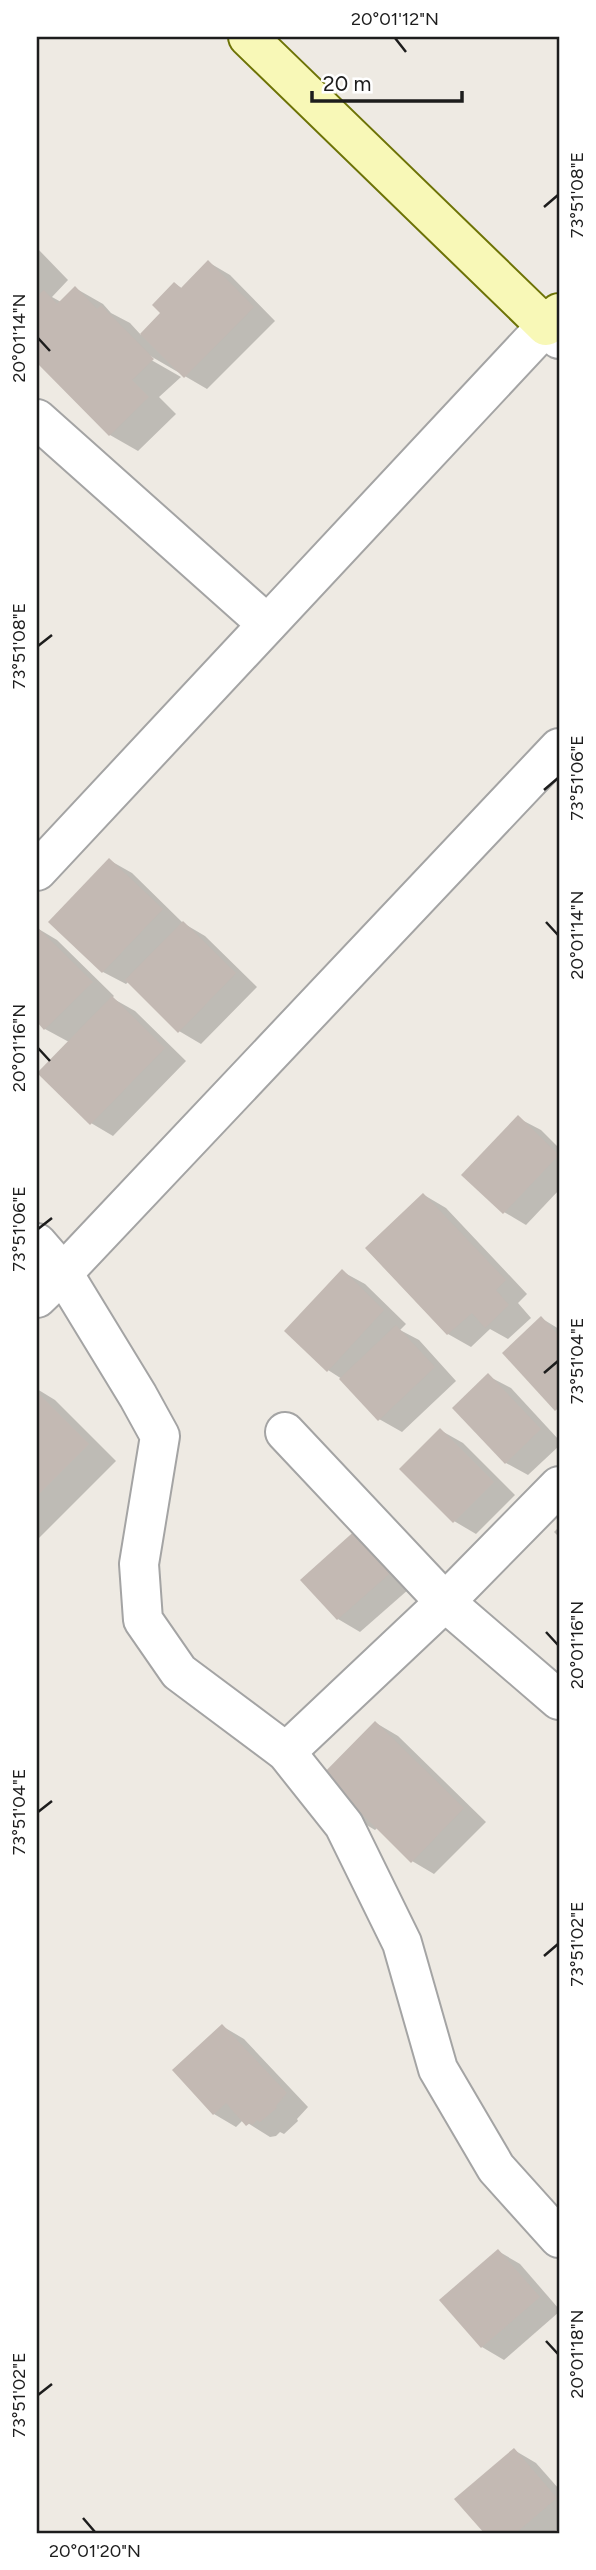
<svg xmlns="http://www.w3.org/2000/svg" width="596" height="2570" viewBox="0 0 596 2570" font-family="Figtree,sans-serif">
<rect width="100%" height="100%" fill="#eeeae3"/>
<g fill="#0003">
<polygon points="37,248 68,280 52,297 61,302 75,288 103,304 111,313 130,323 141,335 163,313 175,284 183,289 208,262 230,275 275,321 207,389 147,354 146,357 181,377 159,397 176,414 138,451 110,435 37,361"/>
<polygon points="109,860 132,873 183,923 205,936 257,987 201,1044 179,1031 129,981 126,984 103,972 51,922"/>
<polygon points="37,928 57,940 114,996 112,998 135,1011 186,1061 113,1136 91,1123 69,1042 45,1029 37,1020"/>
<polygon points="518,1118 541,1130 559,1148 559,1190 526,1225 504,1212"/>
<polygon points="424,1195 446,1208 527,1294 518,1303 531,1318 508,1339 490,1329 471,1347 448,1334 368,1248"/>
<polygon points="343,1272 365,1284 406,1324 400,1330 419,1340 456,1381 402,1432 379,1419 342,1379 328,1370"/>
<polygon points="541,1318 559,1329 559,1411 556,1409"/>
<polygon points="488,1376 511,1388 559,1440 559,1446 528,1475 506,1463"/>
<polygon points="37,1389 55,1400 116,1461 37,1540"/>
<polygon points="440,1430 463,1443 515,1495 476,1534 454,1521"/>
<polygon points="559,1527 559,1537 554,1532"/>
<polygon points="359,1529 417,1582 360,1632 338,1619"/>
<polygon points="376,1723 398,1736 486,1822 434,1874 412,1861 378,1827 375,1830 353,1817"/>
<polygon points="222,2026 244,2039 308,2107 297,2119 298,2121 284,2134 280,2132 276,2136 270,2137 243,2120 236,2127 214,2114"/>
<polygon points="498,2251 520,2264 559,2309 559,2312 504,2360 482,2347"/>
<polygon points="514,2450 536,2463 559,2489 559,2528 553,2533 486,2533 457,2499"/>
</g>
<g fill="#c3b9b3">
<polygon points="208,260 254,307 184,378 140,334 160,313 152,305 174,282 181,288"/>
<polygon points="75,286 97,309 101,305 154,359 132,380 149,397 109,436 37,363 37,296 44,290 57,304"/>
<polygon points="109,858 163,909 102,973 48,922"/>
<polygon points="183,921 236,973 178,1033 125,980"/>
<polygon points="37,927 93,982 44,1030 37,1022"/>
<polygon points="112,996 165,1048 90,1125 37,1073"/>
<polygon points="518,1115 559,1155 503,1214 461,1175"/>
<polygon points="423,1193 506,1280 496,1290 509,1305 485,1328 472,1313 447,1335 365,1248"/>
<polygon points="342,1269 384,1310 327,1372 284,1331"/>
<polygon points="541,1316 559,1336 559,1407 555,1411 502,1353"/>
<polygon points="396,1325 435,1367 378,1421 339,1379"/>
<polygon points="488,1373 541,1429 505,1464 452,1408"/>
<polygon points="37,1392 89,1444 37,1496"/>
<polygon points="440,1428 494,1482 453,1523 399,1469"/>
<polygon points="359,1527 396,1568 337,1620 300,1580"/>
<polygon points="375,1721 464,1808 411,1863 359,1811 352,1818 316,1781"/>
<polygon points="222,2024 287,2093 276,2106 277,2108 260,2122 257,2120 252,2125 250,2123 246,2126 226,2103 213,2115 172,2070"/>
<polygon points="498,2249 540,2297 481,2348 439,2300"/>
<polygon points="514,2448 557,2498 516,2533 484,2533 454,2499"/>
</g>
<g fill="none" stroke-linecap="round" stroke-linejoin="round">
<defs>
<g id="street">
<polyline points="37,419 267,624"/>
<polyline points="37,871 546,326 559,339"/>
<polyline points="37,1243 63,1273 559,748"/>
<polyline points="37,1298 63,1273 138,1396 160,1436 139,1564 143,1620 179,1672 286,1752 344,1825 402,1943 438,2069 496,2168 559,2238"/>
<polyline points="285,1432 445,1602 559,1486"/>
<polyline points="286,1752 445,1602 559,1700"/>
</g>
<polyline id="secondary" points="248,37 546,326 559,313"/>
</defs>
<use href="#street" stroke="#a4a4a4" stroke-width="42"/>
<use href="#secondary" stroke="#6d7306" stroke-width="42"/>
<use href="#street" stroke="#fff" stroke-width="38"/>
<use href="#secondary" stroke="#f8f8b7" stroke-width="38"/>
</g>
<path fill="none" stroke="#1d1d1d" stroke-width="2.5" d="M395,38L406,52M544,207L558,195M38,338L50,351M38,646L52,635M544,790L558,778M546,922L558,935M38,1048L50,1061M38,1229L52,1218M544,1373L558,1361M546,1632L558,1645M38,1812L52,1801M544,1956L558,1944M546,2341L558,2354M38,2395L52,2384M83,2518L95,2532"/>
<rect width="596" height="2570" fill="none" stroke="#ffffff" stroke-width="77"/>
<path d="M312 91v10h150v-10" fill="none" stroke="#1d1d1d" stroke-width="3.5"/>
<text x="323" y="91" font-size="21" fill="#1d1d1d" stroke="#ffffff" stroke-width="5" paint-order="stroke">20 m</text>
<rect x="38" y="38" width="520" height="2494" fill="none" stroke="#1d1d1d" stroke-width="2.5"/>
<g font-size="18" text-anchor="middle" fill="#1d1d1d">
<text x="395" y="25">20°01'12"N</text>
<text transform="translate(577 195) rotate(-90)" y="6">73°51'08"E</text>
<text transform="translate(19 338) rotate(-90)" y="6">20°01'14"N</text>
<text transform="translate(19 646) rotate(-90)" y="6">73°51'08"E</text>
<text transform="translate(577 778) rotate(-90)" y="6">73°51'06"E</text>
<text transform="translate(577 935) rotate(-90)" y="6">20°01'14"N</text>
<text transform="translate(19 1048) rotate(-90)" y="6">20°01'16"N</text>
<text transform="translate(19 1229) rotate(-90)" y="6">73°51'06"E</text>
<text transform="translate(577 1361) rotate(-90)" y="6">73°51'04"E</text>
<text transform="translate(577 1645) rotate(-90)" y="6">20°01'16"N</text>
<text transform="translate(19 1812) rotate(-90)" y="6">73°51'04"E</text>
<text transform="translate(577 1944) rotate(-90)" y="6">73°51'02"E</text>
<text transform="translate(577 2354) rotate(-90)" y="6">20°01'18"N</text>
<text transform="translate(19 2395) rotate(-90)" y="6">73°51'02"E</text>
<text x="95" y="2557">20°01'20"N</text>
</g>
</svg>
